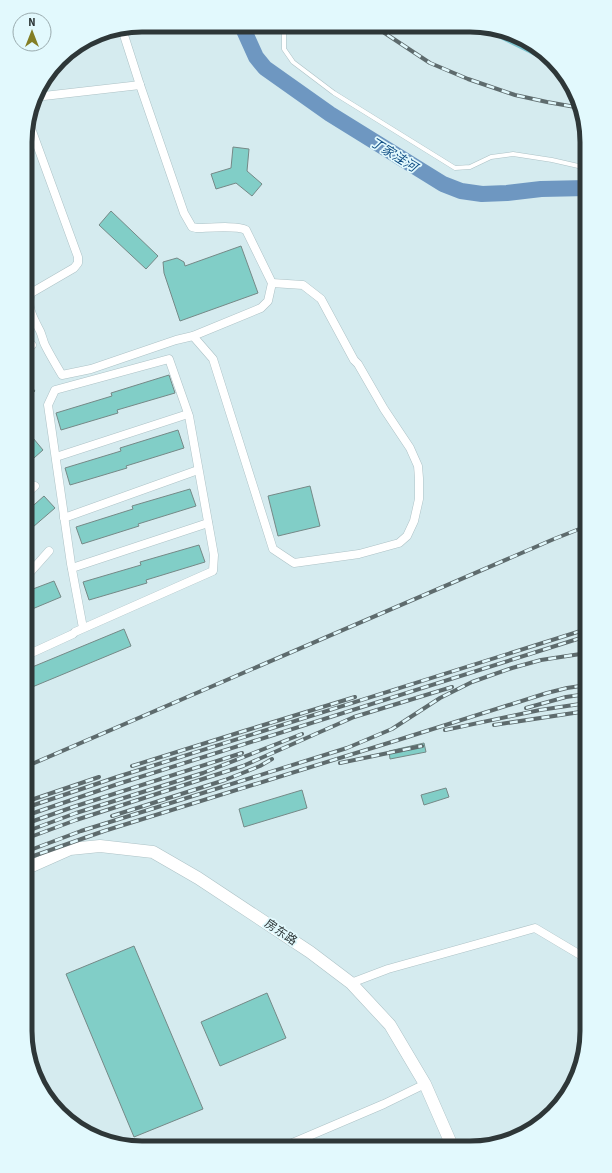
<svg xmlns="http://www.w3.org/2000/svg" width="612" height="1173" viewBox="0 0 612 1173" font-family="'Source Sans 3','Noto Sans SC',sans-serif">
<rect width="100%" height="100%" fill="#d5ebef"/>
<polygon fill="#7dc5d0" points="476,27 493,27 547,54 555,66"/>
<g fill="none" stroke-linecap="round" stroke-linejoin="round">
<polyline stroke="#6e97c1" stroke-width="16" points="242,26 256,57 265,68 330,114 443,184 461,191 482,194 507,193 541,189 587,188"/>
</g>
<g fill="#81cec7" stroke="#758987">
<polygon points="117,30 118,35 78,49 77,46 97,34"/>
<polygon points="233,147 249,149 247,171 262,184 252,196 236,183 216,189 211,174 231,168"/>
<polygon points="111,211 158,256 146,269 99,225"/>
<polygon points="241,246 258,293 180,321 164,273 163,262 177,258 184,262 185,266"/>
<polygon points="169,375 175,393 117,410 118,413 61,430 56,413 112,396 111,393"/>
<polygon points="26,380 35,391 26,399"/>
<polygon points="178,430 184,448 126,466 127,468 70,485 65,468 121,451 120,448"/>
<polygon points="33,438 43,450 26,465 26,444"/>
<polygon points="310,486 320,526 278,536 268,496"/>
<polygon points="190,489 196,506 138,524 139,526 82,544 76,527 133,509 132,506"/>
<polygon points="44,496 55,508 26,533 26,512"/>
<polygon points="199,545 205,562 146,580 147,583 89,600 83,582 141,565 140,562"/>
<polygon points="54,581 61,597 25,612 25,592"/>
<polygon points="124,629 131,646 25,690 25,670"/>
<polygon points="424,743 426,752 390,759 389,751"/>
<polygon points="446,788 449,797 424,805 421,795"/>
<polygon points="302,790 307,808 244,827 239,809"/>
<polygon points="134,946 203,1109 134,1137 66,974"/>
<polygon points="267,993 286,1038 220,1066 201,1022"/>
</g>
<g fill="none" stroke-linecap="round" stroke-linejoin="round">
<defs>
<polyline id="service" points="286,26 284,32 284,49 293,62 334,93 455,168 470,167 491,157 513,154 552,160 587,168"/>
<g id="minor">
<polyline points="35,97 140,85"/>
<path d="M28,120L78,257V263L74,268L31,293C26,307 34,319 40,331C42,335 43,341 45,345C50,355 56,365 62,375L91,369L176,340L193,336L261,308L268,301L272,283L246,230C238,225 206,228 196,228L192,227L184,213L140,85L122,29"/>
<polyline points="193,336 213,359 273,549 294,563 359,554 399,543 407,536 414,521 419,499 419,478 418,466 410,448 384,409 358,364 354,360 321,299 303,285 272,283"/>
<polyline points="26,349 32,345"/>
<polyline points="26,432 28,429"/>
<polyline points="56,457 188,414"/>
<polyline points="26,494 35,486"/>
<polyline points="64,518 198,470"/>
<polyline points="72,568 208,523"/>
<polyline points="25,578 49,551"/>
<polyline points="25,656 73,634 75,632 213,571 214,555 189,416 169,359 55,390 48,405 71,564 83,628"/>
<polyline points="351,983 388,969 535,928 587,959"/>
<polyline points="283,1147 384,1104 425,1084"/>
</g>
<polyline id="secondary" points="25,869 70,849 100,846 153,852 198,878 310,952 351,983 390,1025 425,1084 453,1148"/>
</defs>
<use href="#service" stroke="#adc2c6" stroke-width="5"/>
<use href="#minor" stroke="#adc2c6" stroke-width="9"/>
<use href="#secondary" stroke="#adc2c6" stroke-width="13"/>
<use href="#service" stroke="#fff" stroke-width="4"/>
<use href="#minor" stroke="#fff" stroke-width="8"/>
<use href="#secondary" stroke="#fff" stroke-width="12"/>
<defs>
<g id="rail">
<polyline points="374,26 430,63 468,79 515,95 547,102 581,108"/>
<polyline points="526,708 566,697 587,694"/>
<polyline points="494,725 587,711"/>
<polyline points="445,730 540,710 587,703"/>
<polyline points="340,763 422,746"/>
<polyline points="132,766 244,731 355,697"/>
<polyline points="25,767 554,539 587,526"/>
<polyline points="25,802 99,777"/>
<polyline points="25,808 117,777 587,629"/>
<polyline points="25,816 118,784 587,636"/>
<polyline points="112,816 225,780 260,766 272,759"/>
<polyline points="25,824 73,807 242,753"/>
<polyline points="25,832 76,813 203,773 302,734"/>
<polyline points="25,839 76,820 243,766 354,717 452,687"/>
<polyline points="25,852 81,831 347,748 392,729 440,698 472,682 512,668 541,660 587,653"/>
<polyline points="25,859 104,831 398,740 547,693 567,688 587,685"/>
</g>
</defs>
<use href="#rail" stroke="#5e6b6d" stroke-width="4"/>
<use href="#rail" stroke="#e2f9fd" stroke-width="2.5" stroke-dasharray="8" stroke-linecap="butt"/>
</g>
<g text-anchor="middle" stroke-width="3.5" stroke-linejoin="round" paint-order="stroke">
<g font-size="12" fill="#2e3738" stroke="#e2f9fd">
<text transform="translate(281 932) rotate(34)" y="4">房东路</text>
</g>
<g font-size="13" font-style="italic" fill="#104e84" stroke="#e2f9fd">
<text transform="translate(394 154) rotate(32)" y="5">丁家洼河</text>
</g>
</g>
<path d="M0 0H612V1173H0ZM142 32H470A110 110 0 0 1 580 142V1031A110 110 0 0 1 470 1141H142A110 110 0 0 1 32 1031V142A110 110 0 0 1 142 32Z" fill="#e2f9fd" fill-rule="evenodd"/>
<path fill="none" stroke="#2e3738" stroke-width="5" d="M142 32H470A110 110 0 0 1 580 142V1031A110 110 0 0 1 470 1141H142A110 110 0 0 1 32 1031V142A110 110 0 0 1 142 32Z"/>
<g transform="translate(32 32)"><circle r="19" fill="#e2f9fd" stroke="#9aabae"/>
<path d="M0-3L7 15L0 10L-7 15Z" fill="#837e25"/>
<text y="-6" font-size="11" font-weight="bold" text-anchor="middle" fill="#2e3738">N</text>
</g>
</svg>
